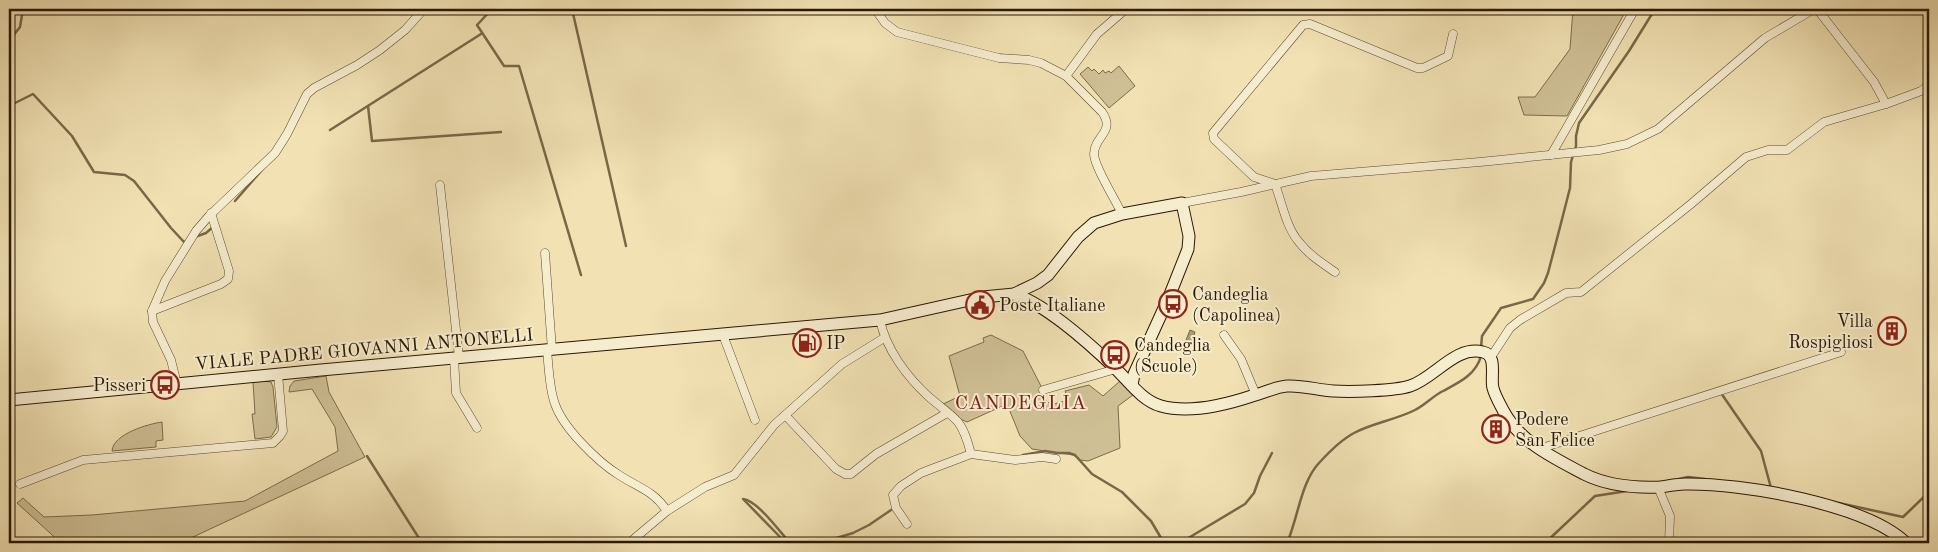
<svg xmlns="http://www.w3.org/2000/svg" width="1938" height="552" viewBox="0 0 1938 552" font-family="'Old Standard TT',serif">
<rect width="100%" height="100%" fill="#f1e1b3"/>
<filter id="stains"><feTurbulence type="fractalNoise" baseFrequency=".004" numOctaves="4"/><feColorMatrix values="0 0 0 0 .2 0 0 0 0 .09 0 0 0 0 .02 0 0 0 .5 -.17"/></filter>
<radialGradient id="worn" r=".72"><stop offset=".6" stop-color="#630" stop-opacity="0"/><stop offset="1" stop-color="#630" stop-opacity=".3"/></radialGradient>
<g fill="#cfbf95" stroke="#7c6c4b">
<polygon points="1573,9 1619,9 1623,16 1567,116 1524,115 1518,97 1535,97 1570,49"/>
<polygon points="1119,66 1135,86 1109,108 1080,74 1088,67 1092,71 1094,69 1099,74 1103,70 1105,73 1109,71 1111,73"/>
<polygon points="991,335 1023,351 1043,390 1042,396 1051,405 1068,400 1065,391 1089,385 1103,396 1120,381 1133,395 1118,406 1120,448 1088,461 1080,460 1073,455 1032,449 1020,436 1007,404 967,422 952,415 941,405 960,396 949,356 984,342 983,338"/>
<polygon points="326,376 329,392 365,457 180,543 61,543 17,503 23,498 44,517 92,515 245,501 338,451 335,427 312,389 289,392 290,386 294,381"/>
<polygon points="264,381 271,382 273,387 277,427 271,437 255,439 252,414 255,414 253,382"/>
<path d="M162,422L163,440L156,441V447L112,451C113,434 148,424 162,422Z"/>
</g>
<polygon fill="#ad9d76" stroke="#786847" points="1190,330 1195,332 1190,347 1184,345"/>
<g fill="none" stroke-linecap="round" stroke-linejoin="round">
<g stroke="#786847" stroke-width="2.5">
<polyline points="492,9 477,25 504,66 519,66 581,275"/>
<polyline points="572,9 626,246"/>
<polyline points="9,41 20,27 23,9"/>
<polyline points="9,106 33,94 72,136 94,172 125,175 134,181 171,228 184,242 188,240"/>
<polyline points="368,106 372,141 501,132"/>
<polyline points="330,130 481,34"/>
<polyline points="235,201 262,170"/>
<polyline points="195,237 206,233 213,227"/>
<polyline points="1481,348 1482,336 1501,308 1533,299 1544,283 1548,273 1559,231 1570,188 1571,162 1576,146 1576,136 1579,123 1629,51 1655,9"/>
<polyline points="1721,393 1761,451 1771,488"/>
<polyline points="1023,455 1045,451 1057,453 1069,453 1075,455 1092,474 1122,492 1151,521 1164,543"/>
<polyline points="367,456 422,543"/>
<polyline points="1679,479 1688,477 1705,479"/>
<path d="M743,499C757,500 780,532 790,543"/>
<polyline points="744,500 786,543"/>
<polyline points="1839,503 1903,517 1929,492"/>
<polyline points="820,543 853,533 869,525 891,510"/>
<polyline points="1180,543 1245,504 1254,493 1260,476 1272,453"/>
<path d="M1287,543C1298,518 1301,482 1319,463C1329,452 1341,440 1354,433C1373,423 1395,420 1415,410C1425,405 1433,396 1443,391C1458,383 1476,375 1481,356"/>
<polyline points="1545,543 1595,496 1627,491"/>
</g>
<defs>
<g id="minor">
<path d="M875,9L885,23L897,32L999,58L1029,60L1041,63L1066,76L1102,112C1116,132 1094,136 1094,154C1094,166 1116,201 1122,214"/>
<polyline points="1817,9 1874,82 1886,104"/>
<polyline points="1066,76 1097,34 1126,9"/>
<polyline points="1551,155 1635,9"/>
<polyline points="440,185 459,357"/>
<polyline points="1182,203 1241,192 1311,176 1480,162 1599,150 1627,144 1658,129 1765,38 1814,9"/>
<polyline points="545,253 552,350"/>
<path d="M1335,272C1322,263 1309,255 1299,242C1286,227 1282,203 1275,184L1254,177L1214,139L1213,133L1303,25L1310,24L1417,68H1423L1448,56L1453,34"/>
<polyline points="152,311 221,284 228,279 229,271 211,213"/>
<path d="M880,320C886,349 907,377 929,397C938,405 950,413 958,422C965,431 968,443 971,454"/>
<polyline points="723,335 755,420"/>
<polyline points="1224,335 1241,359 1256,395"/>
<path d="M547,351C549,368 549,388 555,404C563,428 598,462 619,475C639,488 654,491 667,511"/>
<polyline points="1491,357 1510,328 1520,320 1566,293 1581,292 1691,204 1746,157 1768,150 1787,150 1824,122 1886,104 1921,91 1929,85"/>
<polyline points="454,358 456,393 477,428"/>
<polyline points="177,384 171,360 153,322 152,311 165,281 196,231 209,216 275,153 287,134 307,94 314,88 357,65 380,50 405,30 424,9"/>
<polyline points="1043,390 1116,369"/>
<polyline points="785,415 836,469 845,474 851,474 876,454 947,413"/>
<polyline points="1539,449 1841,352"/>
<polyline points="20,484 83,460 273,443 280,436 283,431 278,374"/>
<polyline points="1658,487 1670,516 1669,543"/>
<polyline points="907,524 896,508 893,495 901,486 921,473 971,454 1015,460 1042,457 1056,459"/>
<polyline points="629,543 667,511 705,487 734,475 774,425 842,364 884,338"/>
</g>
<g id="secondary">
<path d="M1014,294C1047,305 1092,346 1117,370C1130,383 1143,401 1161,406C1190,414 1225,405 1252,396C1264,393 1275,387 1287,386C1302,385 1318,390 1333,391C1351,392 1394,391 1410,386C1435,378 1455,345 1483,352C1498,355 1490,378 1493,388C1495,396 1500,404 1504,412C1521,443 1554,458 1584,474C1608,486 1634,488 1660,487C1668,486 1677,484 1685,484C1741,483 1866,504 1906,543"/>
<polyline points="9,400 321,370 880,320 983,297 1014,294 1037,283 1048,275 1078,237 1094,223 1122,214 1182,203 1189,236 1188,249 1169,297 1134,374 1132,385"/>
</g>
</defs>
<use href="#minor" stroke="#5b4a2e" stroke-width="9"/>
<use href="#secondary" stroke="#291801" stroke-width="13"/>
<use href="#minor" stroke="#f6ecce" stroke-width="8"/>
<use href="#secondary" stroke="#f6ecce" stroke-width="11"/>
</g>
<defs>
<symbol id="bus-ring" viewBox="-11 -11 22 22"><circle r="9.5" fill="#f6ecce" stroke="#8f2418" stroke-width="1.5"/><path d="M-5-6H5V4H4V6H2V4H-2V6H-4V4H-5ZM-3.5-4V0h7V-4ZM-3.5 1.2v1.5H-2V1.2ZM2 1.2v1.5H3.5V1.2Z" fill="#8f2418"/></symbol>
<symbol id="civic-ring" viewBox="-11 -11 22 22"><circle r="9.5" fill="#f6ecce" stroke="#8f2418" stroke-width="1.5"/><path d="M-.6-6.5H3V-4.5H.6V-3L4-1V1h2V6H-6V1h2V-1L-.6-3ZM-1.2 2.5V6h2.4V2.5Z" fill="#8f2418"/></symbol>
<symbol id="building-ring" viewBox="-11 -11 22 22"><circle r="9.5" fill="#f6ecce" stroke="#8f2418" stroke-width="1.5"/><path d="M-4-6H4V6H1V3H-1V6H-4ZM-2.5-4.3h1.7v1.8h-1.7ZM.8-4.3h1.7v1.8H.8ZM-2.5-1h1.7V.8h-1.7ZM.8-1h1.7V.8H.8Z" fill="#8f2418"/></symbol>
<symbol id="fuel-ring" viewBox="-11 -11 22 22"><circle r="9.5" fill="#f6ecce" stroke="#8f2418" stroke-width="1.5"/><path d="M-5.5-6h7V0h2V4h1.3V-2.5L3-4.5l.8-.8L6-3V5H2.5V1h-1V6h-7ZM-4.2-4.7v3.2H.2V-4.7Z" fill="#8f2418"/></symbol>
</defs>
<g fill-rule="evenodd">
<use href="#bus-ring" x="1157" y="288" width="32" height="32"/>
<use href="#civic-ring" x="964" y="289" width="32" height="32"/>
<use href="#building-ring" x="1876" y="315" width="32" height="32"/>
<use href="#fuel-ring" x="791" y="327" width="32" height="32"/>
<use href="#bus-ring" x="1099" y="339" width="32" height="32"/>
<use href="#bus-ring" x="149" y="369" width="32" height="32"/>
<use href="#building-ring" x="1480" y="413" width="32" height="32"/>
</g>
<g text-anchor="middle" stroke-width="4" stroke-linejoin="round" paint-order="stroke">
<g font-size="18" fill="#291801" stroke="#f6ecce" text-anchor="start">
<text x="1192" y="300">Candeglia<tspan x="1192" dy="21">(Capolinea)</tspan></text>
<text x="999" y="311">Poste Italiane</text>
<text x="1873" y="327" text-anchor="end">Villa<tspan x="1873" dy="21">Rospigliosi</tspan></text>
<text x="826" y="349">IP</text>
<text x="1134" y="351">Candeglia<tspan x="1134" dy="21">(Scuole)</tspan></text>
<text x="146" y="391" text-anchor="end">Pisseri</text>
<text x="1515" y="425">Podere<tspan x="1515" dy="21">San Felice</tspan></text>
</g>
<g font-size="18" fill="#291801" stroke="#f6ecce">
<text transform="translate(364 349) rotate(-5)" y="6">VIALE PADRE GIOVANNI ANTONELLI</text>
</g>
<g font-size="20" letter-spacing="1" fill="#7a1f14" stroke="#f6ecce">
<text x="1021" y="409">CANDEGLIA</text>
</g>
</g>
<rect width="1938" height="552" fill="none" stroke="#f1e1b3" stroke-width="30"/>
<rect x="10" y="10" width="1918" height="532" fill="none" stroke="#291801" stroke-width="2.5"/>
<rect x="15" y="15" width="1908" height="522" fill="none" stroke="#291801"/>
<rect width="100%" height="100%" filter="url(#stains)"/>
<rect width="100%" height="100%" fill="url(#worn)"/>
</svg>
